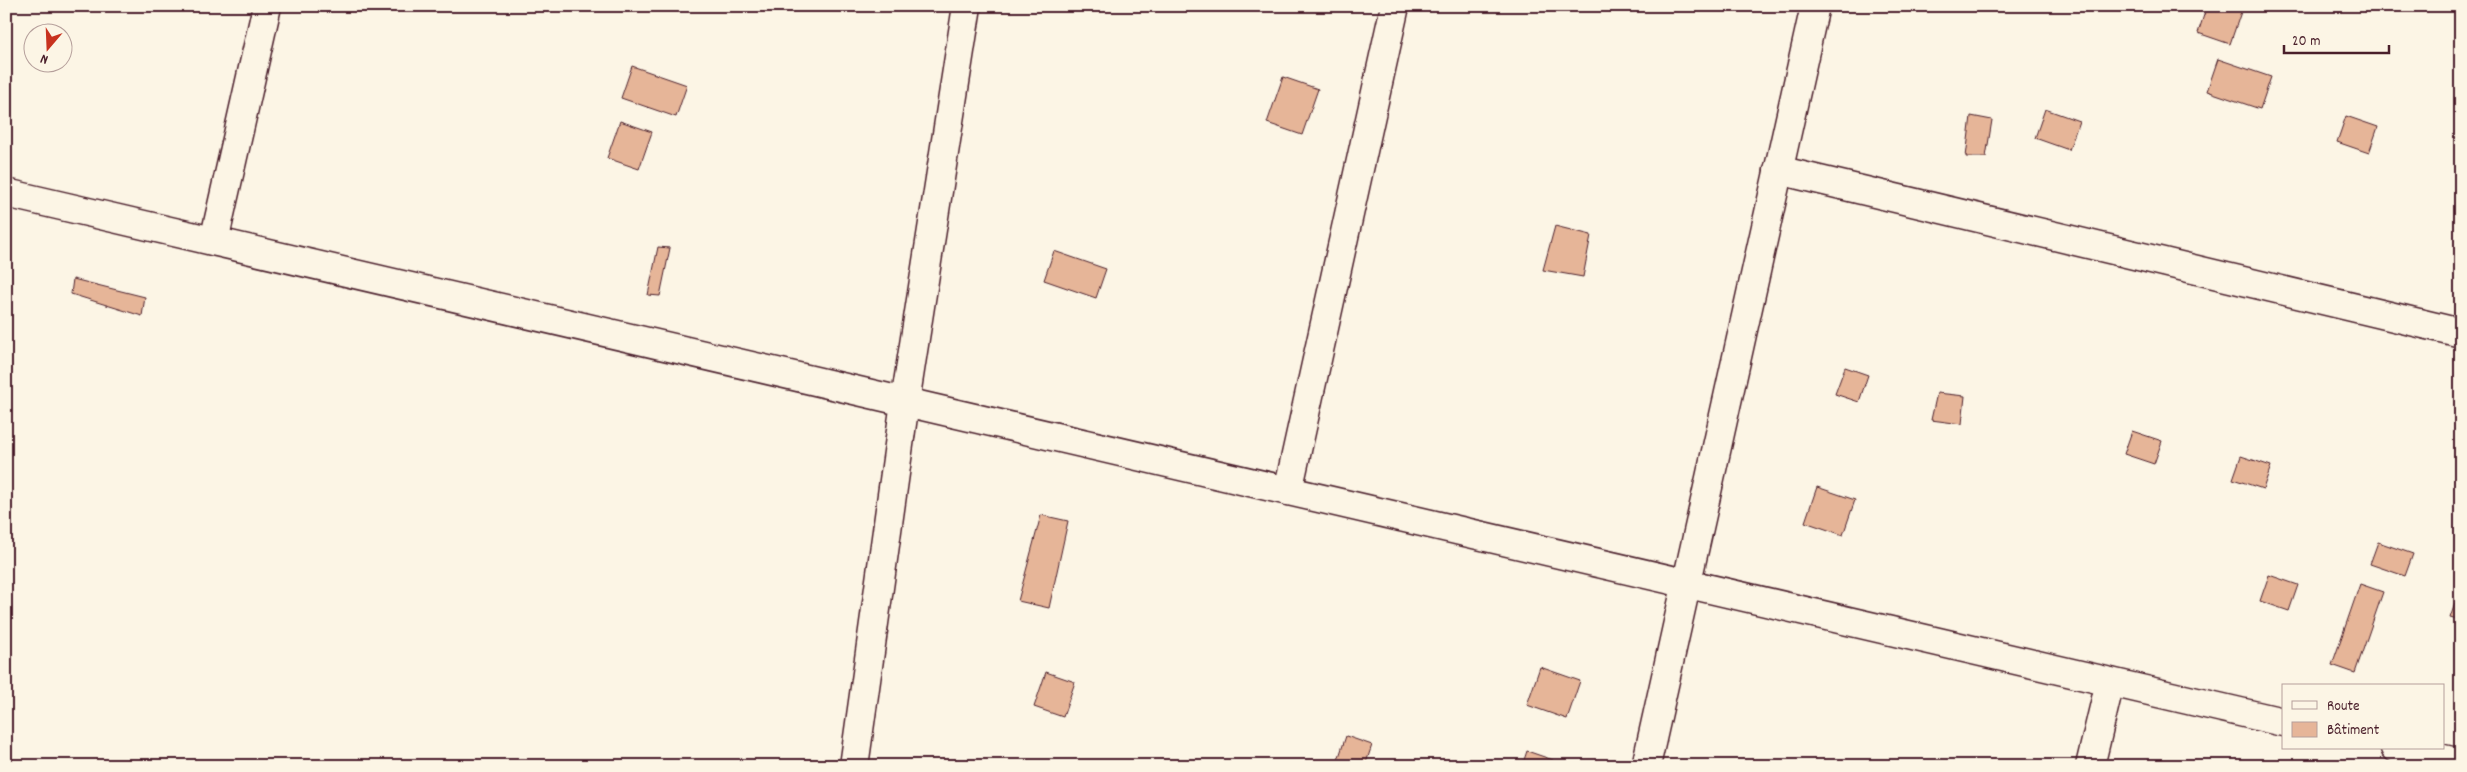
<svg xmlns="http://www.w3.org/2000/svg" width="2467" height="772" viewBox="0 0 2467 772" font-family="Dekko,sans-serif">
<rect width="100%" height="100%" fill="#fcf5e5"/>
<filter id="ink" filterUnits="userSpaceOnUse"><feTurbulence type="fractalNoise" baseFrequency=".02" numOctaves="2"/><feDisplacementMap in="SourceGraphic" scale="10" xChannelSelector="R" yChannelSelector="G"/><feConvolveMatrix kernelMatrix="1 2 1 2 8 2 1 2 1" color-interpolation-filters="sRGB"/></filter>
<g filter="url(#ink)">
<g fill="#e6b598" stroke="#4a1f2b">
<polygon points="2207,6 2243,6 2230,44 2198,33"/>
<polygon points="2218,59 2271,77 2260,109 2207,91"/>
<polygon points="632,66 687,85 676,117 621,98"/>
<polygon points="1283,77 1318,89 1302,135 1267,123"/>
<polygon points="2045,109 2079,121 2069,150 2035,138"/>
<polygon points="1971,116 1992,120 1986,157 1966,157"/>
<polygon points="2346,116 2378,127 2369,153 2337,142"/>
<polygon points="620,121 652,132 639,169 607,158"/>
<polygon points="1555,226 1591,235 1583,277 1543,270"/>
<polygon points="658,247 670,248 660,296 648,295"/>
<polygon points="1054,251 1106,269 1096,298 1044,280"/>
<polygon points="73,279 145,297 142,316 71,294"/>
<polygon points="1845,367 1868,375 1859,402 1835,394"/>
<polygon points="1937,393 1965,396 1962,424 1931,420"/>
<polygon points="2132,431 2162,441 2154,464 2124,454"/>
<polygon points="2241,456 2271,466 2263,489 2233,479"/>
<polygon points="1817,487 1855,500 1843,535 1805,522"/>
<polygon points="1041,515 1068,521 1049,608 1018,601"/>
<polygon points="2378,542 2413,554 2405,576 2370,564"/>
<polygon points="2269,575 2298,585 2289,611 2260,601"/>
<polygon points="2360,584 2383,592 2355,673 2332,665"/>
<polygon points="2461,586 2461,621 2450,618"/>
<polygon points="1540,667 1580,681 1567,719 1527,705"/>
<polygon points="1046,672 1075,682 1063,717 1034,707"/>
<polygon points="1346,736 1372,745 1365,766 1336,766"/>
<polygon points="1527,751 1553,760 1551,766 1522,766"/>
</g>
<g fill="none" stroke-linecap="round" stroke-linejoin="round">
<defs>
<g id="minor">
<polyline points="1778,170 2461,333"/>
<polyline points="6,193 2283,722"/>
<polyline points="214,241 267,6"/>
<polyline points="1288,491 1395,6"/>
<polyline points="2395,748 2461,763"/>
<polyline points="854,766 905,402 967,6"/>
<polyline points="1646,766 1815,6"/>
<polyline points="2090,766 2110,682"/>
</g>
</defs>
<use href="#minor" stroke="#4a1f2b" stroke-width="31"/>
<use href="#minor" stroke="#fcf5e5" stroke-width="28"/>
</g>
</g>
<rect width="2467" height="772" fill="none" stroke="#fcf5e5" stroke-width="25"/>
<rect x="12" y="12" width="2442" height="747" fill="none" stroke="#4a1f2b" stroke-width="2" filter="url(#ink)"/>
<rect x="2282" y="684" width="162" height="65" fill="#fcf5e5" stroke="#b59f9b"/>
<rect x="2292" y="701" width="25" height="8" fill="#fcf5e5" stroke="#b59f9b"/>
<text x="2327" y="710" font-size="15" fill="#4a1f2b">Route</text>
<rect x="2292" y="722" width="25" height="15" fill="#e6b598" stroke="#b59f9b"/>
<text x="2327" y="734" font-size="15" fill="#4a1f2b">Bâtiment</text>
<g transform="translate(48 48) rotate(199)"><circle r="24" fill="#fcf5e5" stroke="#b59f9b"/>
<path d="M0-4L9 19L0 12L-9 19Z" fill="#c8321e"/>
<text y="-8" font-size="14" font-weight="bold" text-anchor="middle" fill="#4a1f2b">N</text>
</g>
<path d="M2284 45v8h105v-8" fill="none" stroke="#4a1f2b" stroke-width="2.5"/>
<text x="2292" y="45" font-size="15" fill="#4a1f2b" stroke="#fcf5e5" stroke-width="4" paint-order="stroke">20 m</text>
</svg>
